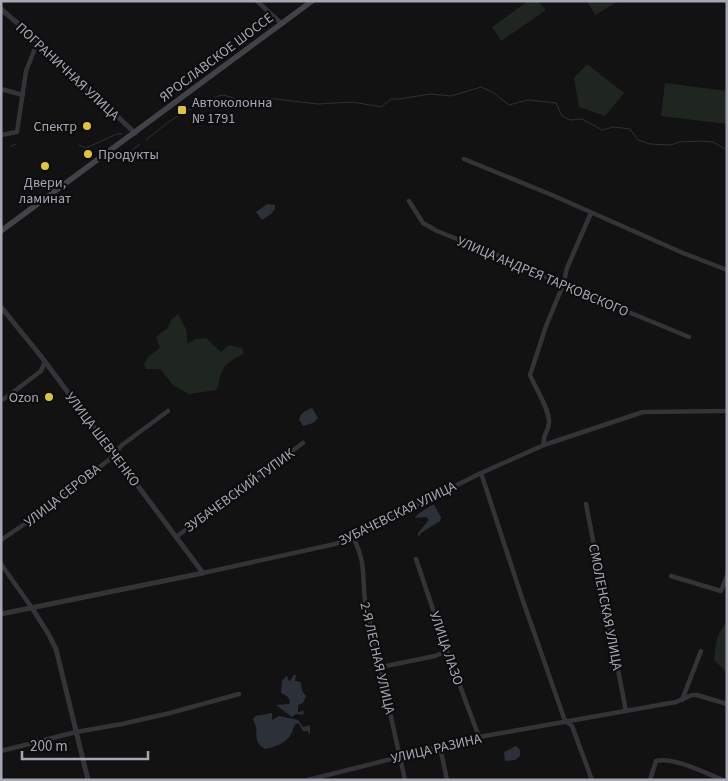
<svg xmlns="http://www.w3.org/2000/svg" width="728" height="781" viewBox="0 0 728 781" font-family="'Source Sans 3',sans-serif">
<rect width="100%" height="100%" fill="#121213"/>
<g fill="#1f2620">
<polygon points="528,1 538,1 546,10 501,41 492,27"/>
<polygon points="587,1 619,1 595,15"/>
<polygon points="587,64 624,93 605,116 579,107 574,78"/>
<polygon points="665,83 727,91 727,124 661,116"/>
<path d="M178,314L186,329L188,344L195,339L206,338L221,352L229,345L242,348L244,354C235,358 226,362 222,371C219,377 220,383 216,390L189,394L174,386L160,369H146L144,365L148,357L160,348L156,337L168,328L171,320Z"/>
<path d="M727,622V673L714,660C716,646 716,632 727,622Z"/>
</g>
<g fill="#2c3038">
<polygon points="267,204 275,205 275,209 271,214 262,220 256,212"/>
<path d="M312,408L318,418L313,423L303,426L299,419C301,413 306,410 312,408Z"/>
<polygon points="432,505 434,505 441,517 440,521 421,533 418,537 418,533 429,520 426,517 415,518 418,514"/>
<polygon points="287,675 288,680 290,681 294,675 296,675 295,681 298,681 301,683 302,691 306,696 303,703 298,705 298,712 304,711 303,715 296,714 292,717 276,705 289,704 290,701 287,696 281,693 282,681"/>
<path d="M272,713V720L279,716L298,720L303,727L310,725V735L308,731H303L299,724L297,723C292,727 294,730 291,734C286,744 274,747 265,749C250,740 261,732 253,720L255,716Z"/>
<polygon points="516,746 520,750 520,756 515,760 505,761 504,752"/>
</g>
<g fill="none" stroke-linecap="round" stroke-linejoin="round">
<g stroke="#2c3038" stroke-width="1">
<polyline points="208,102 218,96 224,95 236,99 267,98 318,104 353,102 381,107 391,99 399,99 430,94 451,96 481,87 494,93 509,105 528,100 556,103 562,116 570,120 582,119 602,130 614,127 630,129 638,140 650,144 671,145 679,142 701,141 713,142 727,150"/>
<polyline points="146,140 167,123 186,111 201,105"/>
<polyline points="79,145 86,148 117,134 122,134"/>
<polyline points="11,146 16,144"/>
<polyline points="131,151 140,144"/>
</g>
<g stroke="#333338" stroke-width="4.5">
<polyline points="257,1 282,24"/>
<polyline points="1,89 23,95"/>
<polyline points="1,135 17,132 26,71 38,41"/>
<polyline points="464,159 552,195 683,253 727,270"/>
<polyline points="409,201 423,223 437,231 502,257 563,285 689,337"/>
<polyline points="4,399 41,371 45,362"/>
<path d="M544,445C542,435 548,433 549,423C550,410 535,387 530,375L546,326L563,285L567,268L591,213"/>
<polyline points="481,473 522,598 565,721 572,726 592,780"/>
<polyline points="586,504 626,711"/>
<polyline points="176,537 303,443"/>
<path d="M353,537C366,563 362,573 365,600L405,780"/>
<polyline points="1,540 29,521 110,459 122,445 168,411"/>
<polyline points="416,559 447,651 479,737"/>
<polyline points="1,564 32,608"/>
<polyline points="203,573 335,544 353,537 481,473 544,445 643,412 727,411"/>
<polyline points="671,576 721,591 727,576"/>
<polyline points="381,667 435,656 447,651"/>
<polyline points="682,700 701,651"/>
<polyline points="440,747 447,780"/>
<polyline points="1,751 76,732 122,724 170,713 239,694"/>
<polyline points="308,780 479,737 676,702 692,695 697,695 727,704"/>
<path d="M650,780L656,761C673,756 707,774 723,780"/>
</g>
<g stroke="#333338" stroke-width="5">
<polyline points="1,9 31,35 135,133"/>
<polyline points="1,307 40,355 203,573 1,614"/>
<polyline points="32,608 49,635 56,649 88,780"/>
</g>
<polyline stroke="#424248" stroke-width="5.5" points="1,231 312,1"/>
</g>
<g fill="#e0c33d" stroke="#0d0d0e" stroke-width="2">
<rect x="177" y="105" width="10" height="10" rx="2.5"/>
<circle cx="87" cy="126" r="5"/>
<circle cx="88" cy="154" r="5"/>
<circle cx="45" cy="166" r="5"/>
<circle cx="49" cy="397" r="5"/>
</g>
<g text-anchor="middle" stroke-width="4.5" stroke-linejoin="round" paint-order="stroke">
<g font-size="14" fill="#a5a7b3" stroke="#0d0d0e">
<text transform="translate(216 57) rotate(-37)" y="5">ЯРОСЛАВСКОЕ ШОССЕ</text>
<text transform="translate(68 71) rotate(43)" y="5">ПОГРАНИЧНАЯ УЛИЦА</text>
<text transform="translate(543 276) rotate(23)" y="5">УЛИЦА АНДРЕЯ ТАРКОВСКОГО</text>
<text transform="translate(103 439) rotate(53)" y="5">УЛИЦА ШЕВЧЕНКО</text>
<text transform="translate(239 490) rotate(-36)" y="5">ЗУБАЧЕВСКИЙ ТУПИК</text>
<text transform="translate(62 495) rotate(-38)" y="5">УЛИЦА СЕРОВА</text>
<text transform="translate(397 513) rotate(-26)" y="5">ЗУБАЧЕВСКАЯ УЛИЦА</text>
<text transform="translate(606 607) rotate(79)" y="5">СМОЛЕНСКАЯ УЛИЦА</text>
<text transform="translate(447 648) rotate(71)" y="5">УЛИЦА ЛАЗО</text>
<text transform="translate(378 658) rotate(77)" y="5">2-Я ЛЕСНАЯ УЛИЦА</text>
<text transform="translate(436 748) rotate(-13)" y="5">УЛИЦА РАЗИНА</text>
</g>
<g font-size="14" fill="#a5a7b3" stroke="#0d0d0e" text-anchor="start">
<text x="192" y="107">Автоколонна<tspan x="192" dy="16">№ 1791</tspan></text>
<text x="77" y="131" text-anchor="end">Спектр</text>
<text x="98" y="159">Продукты</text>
<text x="45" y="187" text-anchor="middle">Двери,<tspan x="45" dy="16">ламинат</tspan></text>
<text x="39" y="402" text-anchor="end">Ozon</text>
</g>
</g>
<rect width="728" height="781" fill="none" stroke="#a5a7b3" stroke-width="5"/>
<path d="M22 751v8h126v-8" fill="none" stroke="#a5a7b3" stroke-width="2.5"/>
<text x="30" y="751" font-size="15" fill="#a5a7b3" stroke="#0d0d0e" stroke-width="4" paint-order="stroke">200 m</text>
</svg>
